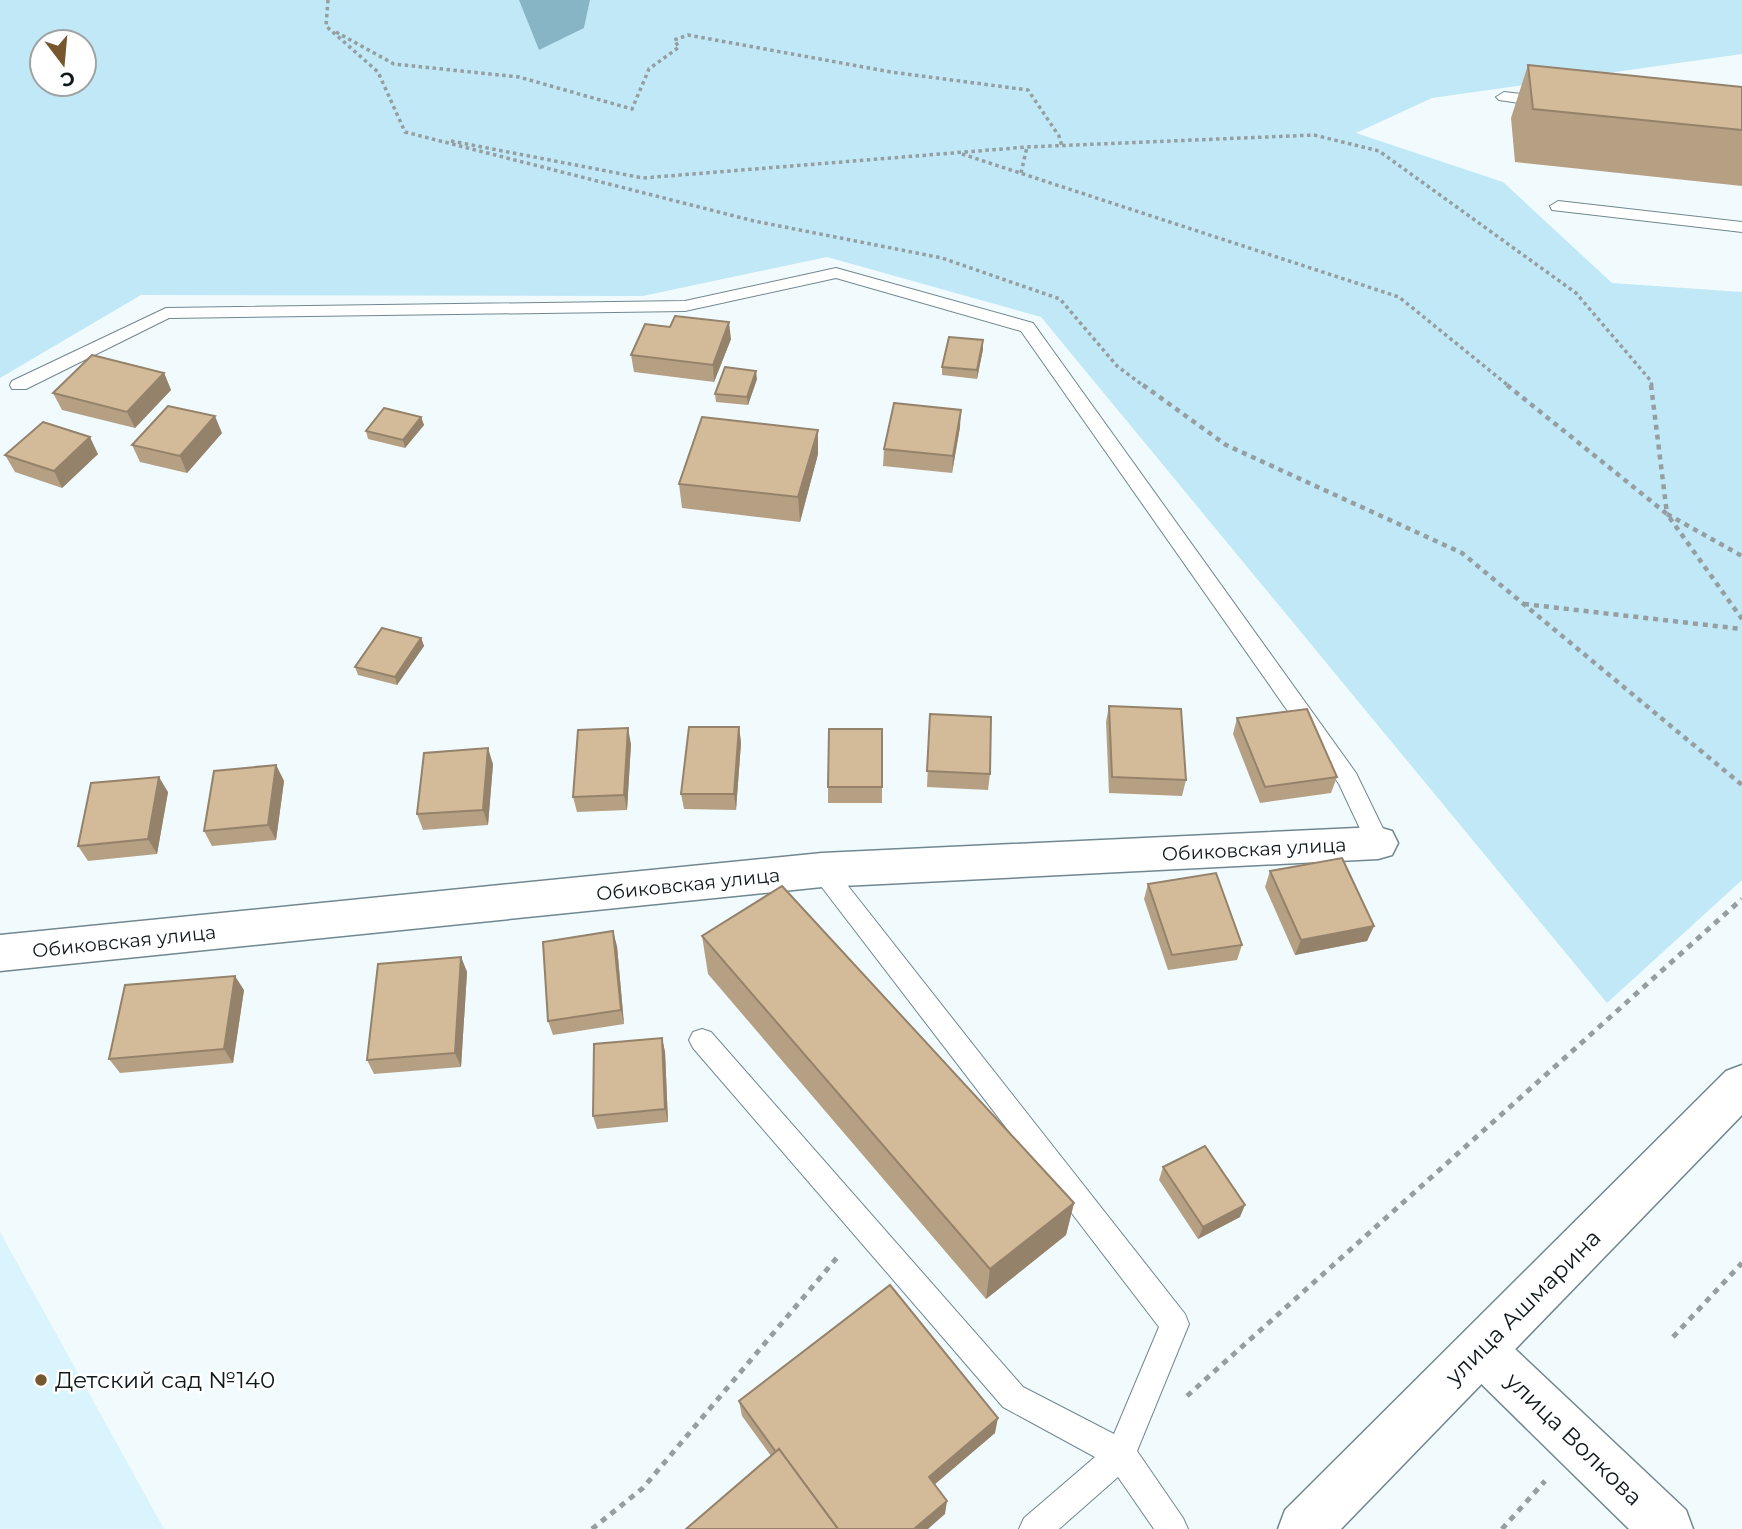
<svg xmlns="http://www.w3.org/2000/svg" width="1742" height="1529" viewBox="0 0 1742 1529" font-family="Montserrat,sans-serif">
<rect width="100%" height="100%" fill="#f1fbfe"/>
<polygon fill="#d9f4fd" points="0,1232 164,1529 0,1529"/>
<path fill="#c0e8f7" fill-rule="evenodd" d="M0,0H519L584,28L590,0H1742V54L1432,98L1356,133L1503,182L1612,283L1742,292V880L1607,1003L1041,317L827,257L643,296L141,295L0,378ZM42,42H84V84H42Z"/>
<polygon fill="#88b5c5" points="519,0 590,0 584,28 539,50"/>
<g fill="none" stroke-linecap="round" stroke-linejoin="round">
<defs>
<g id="lane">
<polygon points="1504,92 1547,97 1555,102 1547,107 1499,100 1496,97"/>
<polygon points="1558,201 1742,222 1742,232 1552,210 1550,206"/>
<polygon points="836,268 1033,323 1356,773 1390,843 1386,850 1378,853 1370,850 1339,784 1021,331 836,278 685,311 169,318 26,389 12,389 10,385 12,381 166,308 685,301"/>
<polygon points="822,860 830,863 1185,1314 1189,1324 1137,1451 1183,1518 1188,1529 1154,1529 1118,1477 1059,1529 1019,1529 1024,1518 1095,1457 1003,1407 693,1048 689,1040 693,1032 702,1029 711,1032 1023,1387 1114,1434 1159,1327 814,877 810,870 814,863"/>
</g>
<g id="street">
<polygon points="1378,827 1392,831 1398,843 1392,855 1378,859 822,887 0,971 0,935 822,853"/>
<polygon points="1481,1325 1498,1333 1686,1510 1693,1529 1629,1529 1464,1367 1456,1350 1464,1333"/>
</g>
<polygon id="secondary" points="1742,1065 1742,1115 1341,1529 1278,1529 1285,1510 1726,1071"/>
</defs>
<use href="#lane" stroke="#71878f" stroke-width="2"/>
<use href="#street" stroke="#71878f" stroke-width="3"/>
<use href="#secondary" stroke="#71878f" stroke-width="3"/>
<g stroke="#959ea1" stroke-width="3.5" stroke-dasharray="3.5 3.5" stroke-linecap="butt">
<polyline points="328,0 326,26 378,72 405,132 754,221 942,258 1060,299 1117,366 1145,387"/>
<polyline points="336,32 394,64 519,77 632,109 649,69 679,47 674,40 688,35 891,72 1028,90 1059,136 1062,146"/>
<polyline points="451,141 643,178 1027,147 1314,135 1379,151 1576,293 1651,381 1652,387"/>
<polyline points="962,154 1399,297 1510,387"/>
<polyline points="1021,173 1027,147"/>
</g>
<g stroke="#959ea1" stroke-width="4.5" stroke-dasharray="5 5" stroke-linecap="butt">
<polyline points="1143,385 1226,445 1462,553 1742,785"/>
<polyline points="1507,385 1667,514 1742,619"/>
<polyline points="1651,385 1667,514 1742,556"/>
<polyline points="1524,604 1742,629"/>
</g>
<g stroke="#959ea1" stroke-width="5" stroke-dasharray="6 6" stroke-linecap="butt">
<polyline points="1673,1337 1742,1263"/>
<polyline points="1187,1396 1742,899"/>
<polyline points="592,1529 643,1488 840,1254"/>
<polyline points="1502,1529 1545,1481"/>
</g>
<use href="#lane" fill="#fff" fill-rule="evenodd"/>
<use href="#street" fill="#fff" fill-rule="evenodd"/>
<use href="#secondary" fill="#fff" fill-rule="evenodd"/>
</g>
<g fill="#b5a084">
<polygon points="1528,65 1742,87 1742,186 1515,162 1511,118"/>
<polygon points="670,327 731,339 714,382 634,372 631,355"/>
<polygon points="983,349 977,379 942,375 942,367"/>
<polygon points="164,373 171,390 135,428 62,410 53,393"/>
<polygon points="757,379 748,405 716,402 715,394"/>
<polygon points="421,417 424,425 405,448 368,439 366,431"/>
<polygon points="960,427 952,473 883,466 884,449"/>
<polygon points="818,430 818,454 800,522 682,508 679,484"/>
<polygon points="222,433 187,473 140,462 132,445"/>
<polygon points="98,454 62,488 15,472 5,455"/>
<polygon points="421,638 424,646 397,685 358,675 355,667"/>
<polygon points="1109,706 1186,780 1182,796 1109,793 1106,722"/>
<polygon points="930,714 990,774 988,790 927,787"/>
<polygon points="1237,718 1337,777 1331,793 1260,803 1233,734"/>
<polygon points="739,727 741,743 736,810 684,809 681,794"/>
<polygon points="882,729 882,803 828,803 828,787"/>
<polygon points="631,744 627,810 577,812 573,797"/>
<polygon points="493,764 488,825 423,830 417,814"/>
<polygon points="276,765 284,781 276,840 212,846 204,831"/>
<polygon points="168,792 157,854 88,861 78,846"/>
<polygon points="1270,871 1374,926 1367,941 1295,955 1265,887"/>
<polygon points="1148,884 1242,945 1237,960 1168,970 1144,899"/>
<polygon points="702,936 1074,1203 1066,1235 986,1299 708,974"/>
<polygon points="617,946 624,1024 553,1035 548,1021"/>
<polygon points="461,957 467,972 461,1067 374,1074 367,1060"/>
<polygon points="244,990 233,1063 120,1073 109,1059"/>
<polygon points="662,1038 665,1052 668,1122 597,1129 593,1116"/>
<polygon points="1163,1167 1240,1217 1198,1239 1159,1180"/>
<polygon points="739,1401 995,1433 935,1484 945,1514 771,1456 742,1416"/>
</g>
<g fill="#94826b">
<polygon points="729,322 731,339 714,382 713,365"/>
<polygon points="983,340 983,349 977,379 977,370"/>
<polygon points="756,371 757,379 748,405 747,397"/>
<polygon points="164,373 171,390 135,428 127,412"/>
<polygon points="961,410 960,427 952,473 953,456"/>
<polygon points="215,416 222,433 187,473 180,456"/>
<polygon points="421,417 424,425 405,448 403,440"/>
<polygon points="818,430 818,454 800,522 798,497"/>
<polygon points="90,437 98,454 62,488 54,471"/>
<polygon points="421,638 424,646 397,685 395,677"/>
<polygon points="739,727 741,743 736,810 734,794"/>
<polygon points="628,728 631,744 627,810 624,795"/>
<polygon points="488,748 493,764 488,825 483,810"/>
<polygon points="276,765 284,781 276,840 268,825"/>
<polygon points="159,777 168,792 157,854 148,839"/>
<polygon points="1374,926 1367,941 1295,955 1301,940"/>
<polygon points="613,931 617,946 624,1024 621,1010"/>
<polygon points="461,957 467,972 461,1067 455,1053"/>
<polygon points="235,976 244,990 233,1063 224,1049"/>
<polygon points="662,1038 665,1052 668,1122 665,1109"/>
<polygon points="1074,1203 1066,1235 986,1299 990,1269"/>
<polygon points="1245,1205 1240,1217 1198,1239 1203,1227"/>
<polygon points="998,1418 995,1433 928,1490 929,1477"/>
<polygon points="947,1501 945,1514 928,1529 914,1529"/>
</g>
<g fill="#d3ba99" stroke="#94826b" stroke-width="2">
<polygon points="1528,65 1742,87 1742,130 1533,109"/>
<polygon points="675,316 729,322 713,365 631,355 645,324 670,327"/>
<polygon points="949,337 983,340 977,370 942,367"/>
<polygon points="92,355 164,373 127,412 53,393"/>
<polygon points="725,367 756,371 747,397 715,394"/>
<polygon points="894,403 961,410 953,456 884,449"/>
<polygon points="168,406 215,416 180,456 132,445"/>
<polygon points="384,408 421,417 403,440 366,431"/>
<polygon points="702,417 818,430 798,497 679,484"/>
<polygon points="43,422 90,437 54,471 5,455"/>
<polygon points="382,628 421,638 395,677 355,667"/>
<polygon points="1109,706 1181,709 1186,780 1112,777"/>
<polygon points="1307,709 1337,777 1265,787 1237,718"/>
<polygon points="930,714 991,717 990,774 927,771"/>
<polygon points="689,727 739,727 734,794 681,794"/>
<polygon points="628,728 624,795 573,797 578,730"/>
<polygon points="829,729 882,729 882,787 828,787"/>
<polygon points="488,748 483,810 417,814 424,753"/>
<polygon points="276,765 268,825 204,831 214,771"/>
<polygon points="159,777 148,839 78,846 91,783"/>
<polygon points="1342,858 1374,926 1301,940 1270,871"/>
<polygon points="1216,873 1242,945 1172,955 1148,884"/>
<polygon points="782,886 1074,1203 990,1269 702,936"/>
<polygon points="613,931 621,1010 548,1021 543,942"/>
<polygon points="461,957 455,1053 367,1060 378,964"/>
<polygon points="235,976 224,1049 109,1059 125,985"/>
<polygon points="662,1038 665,1109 593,1116 594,1044"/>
<polygon points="1205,1146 1245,1205 1203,1227 1163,1167"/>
<polygon points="890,1285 998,1418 929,1477 947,1501 914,1529 838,1529 779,1449 776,1452 739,1401"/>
<polygon points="779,1449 838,1529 686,1529"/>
</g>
<circle fill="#77572d" stroke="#fff" stroke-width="2.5" cx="41" cy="1380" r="7"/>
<g text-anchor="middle" stroke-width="5" stroke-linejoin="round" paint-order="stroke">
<g font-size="19" fill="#0f181b" stroke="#fff">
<text transform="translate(1254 849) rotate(-3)" y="7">Обиковская улица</text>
<text transform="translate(688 884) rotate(-6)" y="7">Обиковская улица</text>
<text transform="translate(124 941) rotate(-6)" y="7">Обиковская улица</text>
</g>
<g font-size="23" fill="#0f181b" stroke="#fff">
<text transform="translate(1523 1307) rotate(-45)" y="8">улица Ашмарина</text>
<text transform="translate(1574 1439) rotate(44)" y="8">улица Волкова</text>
</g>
<g font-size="23" fill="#0f181b" stroke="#fff" text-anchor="start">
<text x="55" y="1388">Детский сад №140</text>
</g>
</g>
<g transform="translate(63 63) rotate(164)"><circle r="33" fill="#ffffff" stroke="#9fa3a4" stroke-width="2"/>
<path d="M0-5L12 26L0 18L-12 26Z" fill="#77572d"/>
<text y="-10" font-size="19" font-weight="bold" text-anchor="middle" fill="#0f181b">С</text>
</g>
</svg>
